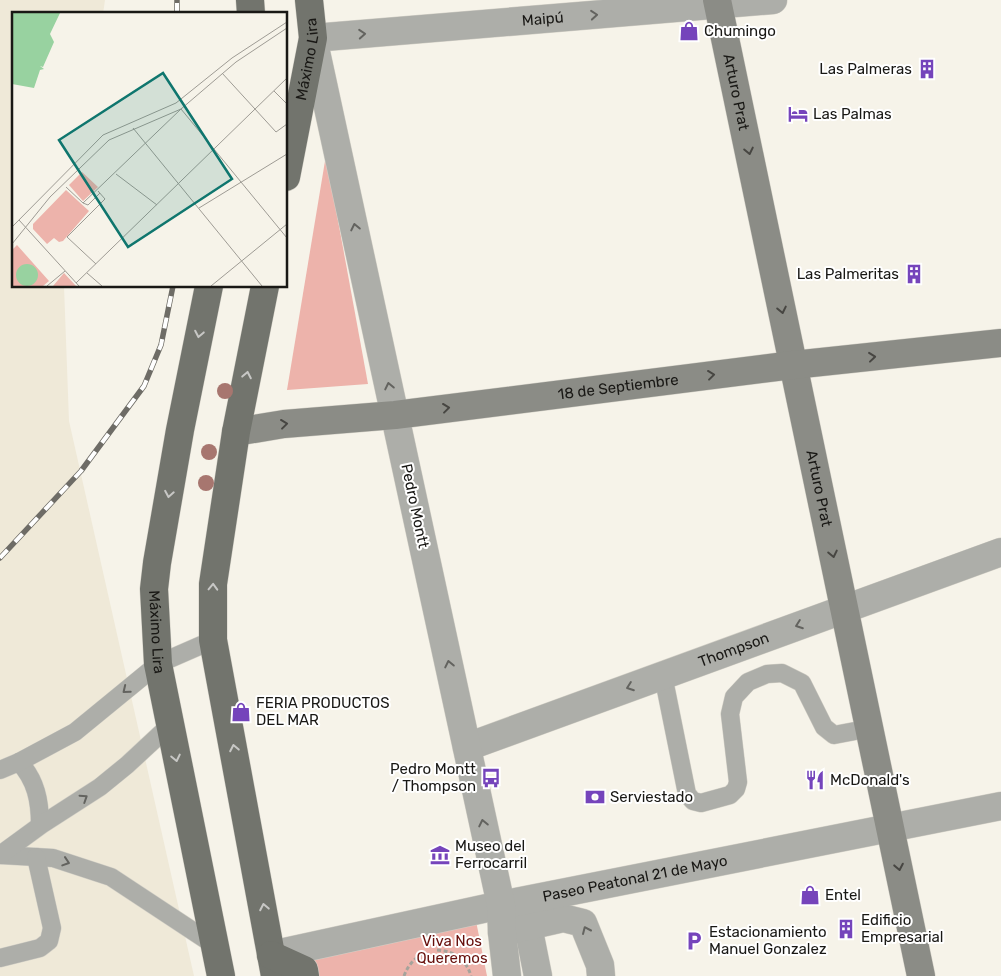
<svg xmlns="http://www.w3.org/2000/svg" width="1001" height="976" viewBox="0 0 1001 976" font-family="Rubik,sans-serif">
<rect width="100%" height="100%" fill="#f6f3e9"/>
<polygon fill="#efe9d8" points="0,0 105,0 103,14 14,14 14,286 64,286 69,421 194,976 0,976"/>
<g fill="#edb3ab">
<polygon points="326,155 368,384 287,390"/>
<polygon points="475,916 487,976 315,976 312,957"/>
</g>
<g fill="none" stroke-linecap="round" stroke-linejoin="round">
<defs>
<g id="lane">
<polyline points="663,675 687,794 693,801 701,803 730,795 736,789 738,782 730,714 734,697 748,682 767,674 782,673 802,683 824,727 834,735 871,728"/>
<path d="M19,762C36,780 40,801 40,825"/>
<polyline points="0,770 19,762 75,732 158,664 213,640"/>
<polyline points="0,855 53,858 111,877 214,945"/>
<polyline points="0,855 41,825 100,787 127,765 169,726"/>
<polyline points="0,958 40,948 49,941 52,928 36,857"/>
</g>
<g id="street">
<path id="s1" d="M467,747L1001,552"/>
<polyline points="528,926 538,976"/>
<polyline points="502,932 563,918 583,923 600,965 601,976"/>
<path id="s2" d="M271,955L501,905L1001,806"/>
<path id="s3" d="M507,976L502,932L501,905L313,38L773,0"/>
</g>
<g id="secondary">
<path id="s4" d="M717,0L921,976"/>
<path id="s5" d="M236,432L284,424L395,415L793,365L1001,343"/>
</g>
<g id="primary">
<polyline points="250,0 251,14"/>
<path id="s6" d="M286,177L313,38L309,0"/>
<path id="s7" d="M209,286L180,430L157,563L154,589L158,664L221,976"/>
<polyline points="265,286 236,432 213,584 213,640 275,976"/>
<polyline points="271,955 304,970 305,976"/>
</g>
</defs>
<use href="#lane" stroke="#d3d0c7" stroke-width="19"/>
<use href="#street" stroke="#d3d0c7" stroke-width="29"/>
<use href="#secondary" stroke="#d3d0c7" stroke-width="29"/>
<use href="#primary" stroke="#d3d0c7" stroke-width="29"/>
<g stroke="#a5a39b" stroke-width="3" stroke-dasharray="4 2.5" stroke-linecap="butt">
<path d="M437,950C454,951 466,959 471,976"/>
<path d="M404,976C408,965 414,959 424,952"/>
</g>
<use href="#lane" stroke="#adaea9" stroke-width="18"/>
<use href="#street" stroke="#adaea9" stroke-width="28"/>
<use href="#secondary" stroke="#8b8c86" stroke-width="28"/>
<use href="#primary" stroke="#72746d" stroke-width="28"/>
<defs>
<g id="rail">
<polyline points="177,14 177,0"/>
<polyline points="0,558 81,471 144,386 161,345 173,286"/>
</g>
</defs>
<use href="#rail" stroke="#6e6c66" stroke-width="5.5"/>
<use href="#rail" stroke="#fff" stroke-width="4" stroke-dasharray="11" stroke-linecap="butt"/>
</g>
<g fill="#a7766f">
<circle cx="225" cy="391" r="8"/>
<circle cx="209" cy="452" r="8"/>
<circle cx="206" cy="483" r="8"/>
</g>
<defs><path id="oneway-chevron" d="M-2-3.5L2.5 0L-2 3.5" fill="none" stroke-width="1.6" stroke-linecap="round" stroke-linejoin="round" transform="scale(1.25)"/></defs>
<g stroke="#63635f">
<use href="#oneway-chevron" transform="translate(594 15) rotate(-5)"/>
<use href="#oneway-chevron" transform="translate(362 34) rotate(-4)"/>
<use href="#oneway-chevron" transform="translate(355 227) rotate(-102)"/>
<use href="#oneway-chevron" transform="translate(389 386) rotate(-102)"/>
<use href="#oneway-chevron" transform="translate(799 625) rotate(160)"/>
<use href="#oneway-chevron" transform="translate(449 664) rotate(-102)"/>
<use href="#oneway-chevron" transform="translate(630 687) rotate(160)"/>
<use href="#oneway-chevron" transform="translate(126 690) rotate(141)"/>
<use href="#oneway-chevron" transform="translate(84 798) rotate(-33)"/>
<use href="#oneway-chevron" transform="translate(483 823) rotate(-102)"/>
<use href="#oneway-chevron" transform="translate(66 862) rotate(18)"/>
<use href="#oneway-chevron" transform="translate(586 930) rotate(-114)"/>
</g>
<g stroke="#474642">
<use href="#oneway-chevron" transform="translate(749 151) rotate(78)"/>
<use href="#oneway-chevron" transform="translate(782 310) rotate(78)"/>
<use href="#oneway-chevron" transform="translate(872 357) rotate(-6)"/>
<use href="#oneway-chevron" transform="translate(711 375) rotate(-7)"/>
<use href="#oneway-chevron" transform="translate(446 408) rotate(-7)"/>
<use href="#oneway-chevron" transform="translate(284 424) rotate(-7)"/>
<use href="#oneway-chevron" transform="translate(833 554) rotate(78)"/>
<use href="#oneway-chevron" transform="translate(899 867) rotate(79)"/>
</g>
<g stroke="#c7c7c5">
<use href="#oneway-chevron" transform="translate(199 334) rotate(101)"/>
<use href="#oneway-chevron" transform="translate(247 375) rotate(-79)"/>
<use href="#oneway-chevron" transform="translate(169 494) rotate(100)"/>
<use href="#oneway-chevron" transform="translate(213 587) rotate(-88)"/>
<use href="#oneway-chevron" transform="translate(234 748) rotate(-101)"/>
<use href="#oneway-chevron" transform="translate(176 758) rotate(78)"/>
<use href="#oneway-chevron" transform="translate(264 907) rotate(-101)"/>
</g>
<defs>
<symbol id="shop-bare" viewBox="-9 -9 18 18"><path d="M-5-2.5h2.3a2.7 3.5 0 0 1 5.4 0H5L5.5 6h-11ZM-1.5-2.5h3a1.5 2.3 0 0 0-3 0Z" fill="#7544bb" stroke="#fff" stroke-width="2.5" paint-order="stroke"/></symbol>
<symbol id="building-bare" viewBox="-9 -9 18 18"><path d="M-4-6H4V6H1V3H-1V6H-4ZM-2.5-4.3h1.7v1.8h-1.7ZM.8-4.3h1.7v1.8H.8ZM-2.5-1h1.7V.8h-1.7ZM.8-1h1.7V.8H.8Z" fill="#7544bb" stroke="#fff" stroke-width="2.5" paint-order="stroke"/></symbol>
<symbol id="hotel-bare" viewBox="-9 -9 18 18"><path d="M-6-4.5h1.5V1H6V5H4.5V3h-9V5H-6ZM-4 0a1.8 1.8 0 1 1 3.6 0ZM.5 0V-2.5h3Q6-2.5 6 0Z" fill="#7544bb" stroke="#fff" stroke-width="2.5" paint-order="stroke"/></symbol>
<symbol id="bus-bare" viewBox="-9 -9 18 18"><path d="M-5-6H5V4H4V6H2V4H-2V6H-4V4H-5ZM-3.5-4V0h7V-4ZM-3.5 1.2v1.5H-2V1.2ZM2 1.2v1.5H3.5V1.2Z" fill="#7544bb" stroke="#fff" stroke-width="2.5" paint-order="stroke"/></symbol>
<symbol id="restaurant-bare" viewBox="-9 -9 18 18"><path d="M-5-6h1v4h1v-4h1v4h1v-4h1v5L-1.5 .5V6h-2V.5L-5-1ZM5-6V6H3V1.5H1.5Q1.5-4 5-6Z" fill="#7544bb" stroke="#fff" stroke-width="2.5" paint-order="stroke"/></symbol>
<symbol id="bank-bare" viewBox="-9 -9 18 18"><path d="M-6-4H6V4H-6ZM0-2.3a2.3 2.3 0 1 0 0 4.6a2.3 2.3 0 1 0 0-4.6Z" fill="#7544bb" stroke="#fff" stroke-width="2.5" paint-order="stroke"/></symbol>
<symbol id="museum-bare" viewBox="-9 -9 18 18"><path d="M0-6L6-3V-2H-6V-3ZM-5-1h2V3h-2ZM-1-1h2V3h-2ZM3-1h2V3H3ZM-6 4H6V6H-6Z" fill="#7544bb" stroke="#fff" stroke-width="2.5" paint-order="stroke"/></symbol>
<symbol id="parking-bare" viewBox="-9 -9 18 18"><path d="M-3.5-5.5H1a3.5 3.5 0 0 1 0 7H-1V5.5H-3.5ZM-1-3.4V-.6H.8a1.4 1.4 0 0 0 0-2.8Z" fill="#7544bb" stroke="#fff" stroke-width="2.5" paint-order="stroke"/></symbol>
</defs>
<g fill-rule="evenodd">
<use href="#shop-bare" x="675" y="17" width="28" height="28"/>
<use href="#building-bare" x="913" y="55" width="28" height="28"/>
<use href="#hotel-bare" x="784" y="100" width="28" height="28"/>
<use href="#building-bare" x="900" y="260" width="28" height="28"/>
<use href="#shop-bare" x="227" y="698" width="28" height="28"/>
<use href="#bus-bare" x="477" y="764" width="28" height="28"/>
<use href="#restaurant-bare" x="801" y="766" width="28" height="28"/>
<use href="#bank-bare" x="581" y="783" width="28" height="28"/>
<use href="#museum-bare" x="426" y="841" width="28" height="28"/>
<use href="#shop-bare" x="796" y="881" width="28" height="28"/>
<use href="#building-bare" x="832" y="915" width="28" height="28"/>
<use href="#parking-bare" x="680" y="927" width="28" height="28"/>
</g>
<g text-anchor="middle" stroke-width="4" stroke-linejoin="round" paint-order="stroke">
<g font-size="15" fill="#191815" stroke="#fff">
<text dy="5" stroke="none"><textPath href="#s3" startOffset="1189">Maipú</textPath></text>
<text dy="5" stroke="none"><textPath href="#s6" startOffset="120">Máximo Lira</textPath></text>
<text dy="5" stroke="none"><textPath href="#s4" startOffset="94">Arturo Prat</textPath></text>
<text dy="5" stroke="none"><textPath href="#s5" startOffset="385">18 de Septiembre</textPath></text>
<text dy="5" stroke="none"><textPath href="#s4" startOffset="499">Arturo Prat</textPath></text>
<text transform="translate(415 506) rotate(78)" y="5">Pedro Montt</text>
<text dy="5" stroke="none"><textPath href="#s7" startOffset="351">Máximo Lira</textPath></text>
<text dy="5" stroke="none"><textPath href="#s1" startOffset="284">Thompson</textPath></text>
<text dy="5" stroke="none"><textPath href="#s2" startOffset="372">Paseo Peatonal 21 de Mayo</textPath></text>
</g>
<g font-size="15" fill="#191815" stroke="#fff" text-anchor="start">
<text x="704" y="36">Chumingo</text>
<text x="912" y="74" text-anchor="end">Las Palmeras</text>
<text x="813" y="119">Las Palmas</text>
<text x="899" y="279" text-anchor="end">Las Palmeritas</text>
<text x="256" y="708">FERIA PRODUCTOS<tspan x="256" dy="17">DEL MAR</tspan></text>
<text x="476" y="774" text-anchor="end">Pedro Montt<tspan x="476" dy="17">/ Thompson</tspan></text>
<text x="830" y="785">McDonald's</text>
<text x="610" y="802">Serviestado</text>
<text x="455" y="851">Museo del<tspan x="455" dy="17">Ferrocarril</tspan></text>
<text x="825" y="900">Entel</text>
<text x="861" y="925">Edificio<tspan x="861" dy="17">Empresarial</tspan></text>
<text x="709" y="937">Estacionamiento<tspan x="709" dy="17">Manuel Gonzalez</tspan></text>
</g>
<g font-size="15" fill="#670f0b" stroke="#fff">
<text x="452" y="946">Viva Nos<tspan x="452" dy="17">Queremos</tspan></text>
</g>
</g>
<g transform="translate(12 12)">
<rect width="275" height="275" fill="#f6f3e9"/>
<path d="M70,160L86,175L71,189L57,173ZM54,178L77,199L51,229L47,230L42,226L35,232L21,217V212ZM5,233L37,269L31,274H0V238ZM52,261L64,274H41Z" fill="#edb3ab"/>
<path d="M0,1H48L38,22L42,30L31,55L28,54L32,57L28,58L22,76L0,72ZM4 263a11 11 0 1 1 22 0a11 11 0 1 1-22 0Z" fill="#98d2a0"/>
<path fill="none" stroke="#9e9b94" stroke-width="1" d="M210,61L264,120L275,112M262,79L275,92M121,116L250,274M104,162L145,193M54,175L71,191L169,97L275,226M71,191L76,193L88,181M187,196L275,142M7,208L67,274M0,215L91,123L164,91L220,46L275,10M0,232L38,185L97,128L169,97L224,50L275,16M84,252L55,225L93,187L86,179M75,261L90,274M64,271L275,66M35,274L53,259M199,274L275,212"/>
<path fill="#0f766e" fill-opacity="0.15" stroke="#0f766e" stroke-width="2.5" d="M151,61L220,167L116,235L47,128Z"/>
<rect width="275" height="275" fill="none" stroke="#191815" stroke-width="2.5"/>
</g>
</svg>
